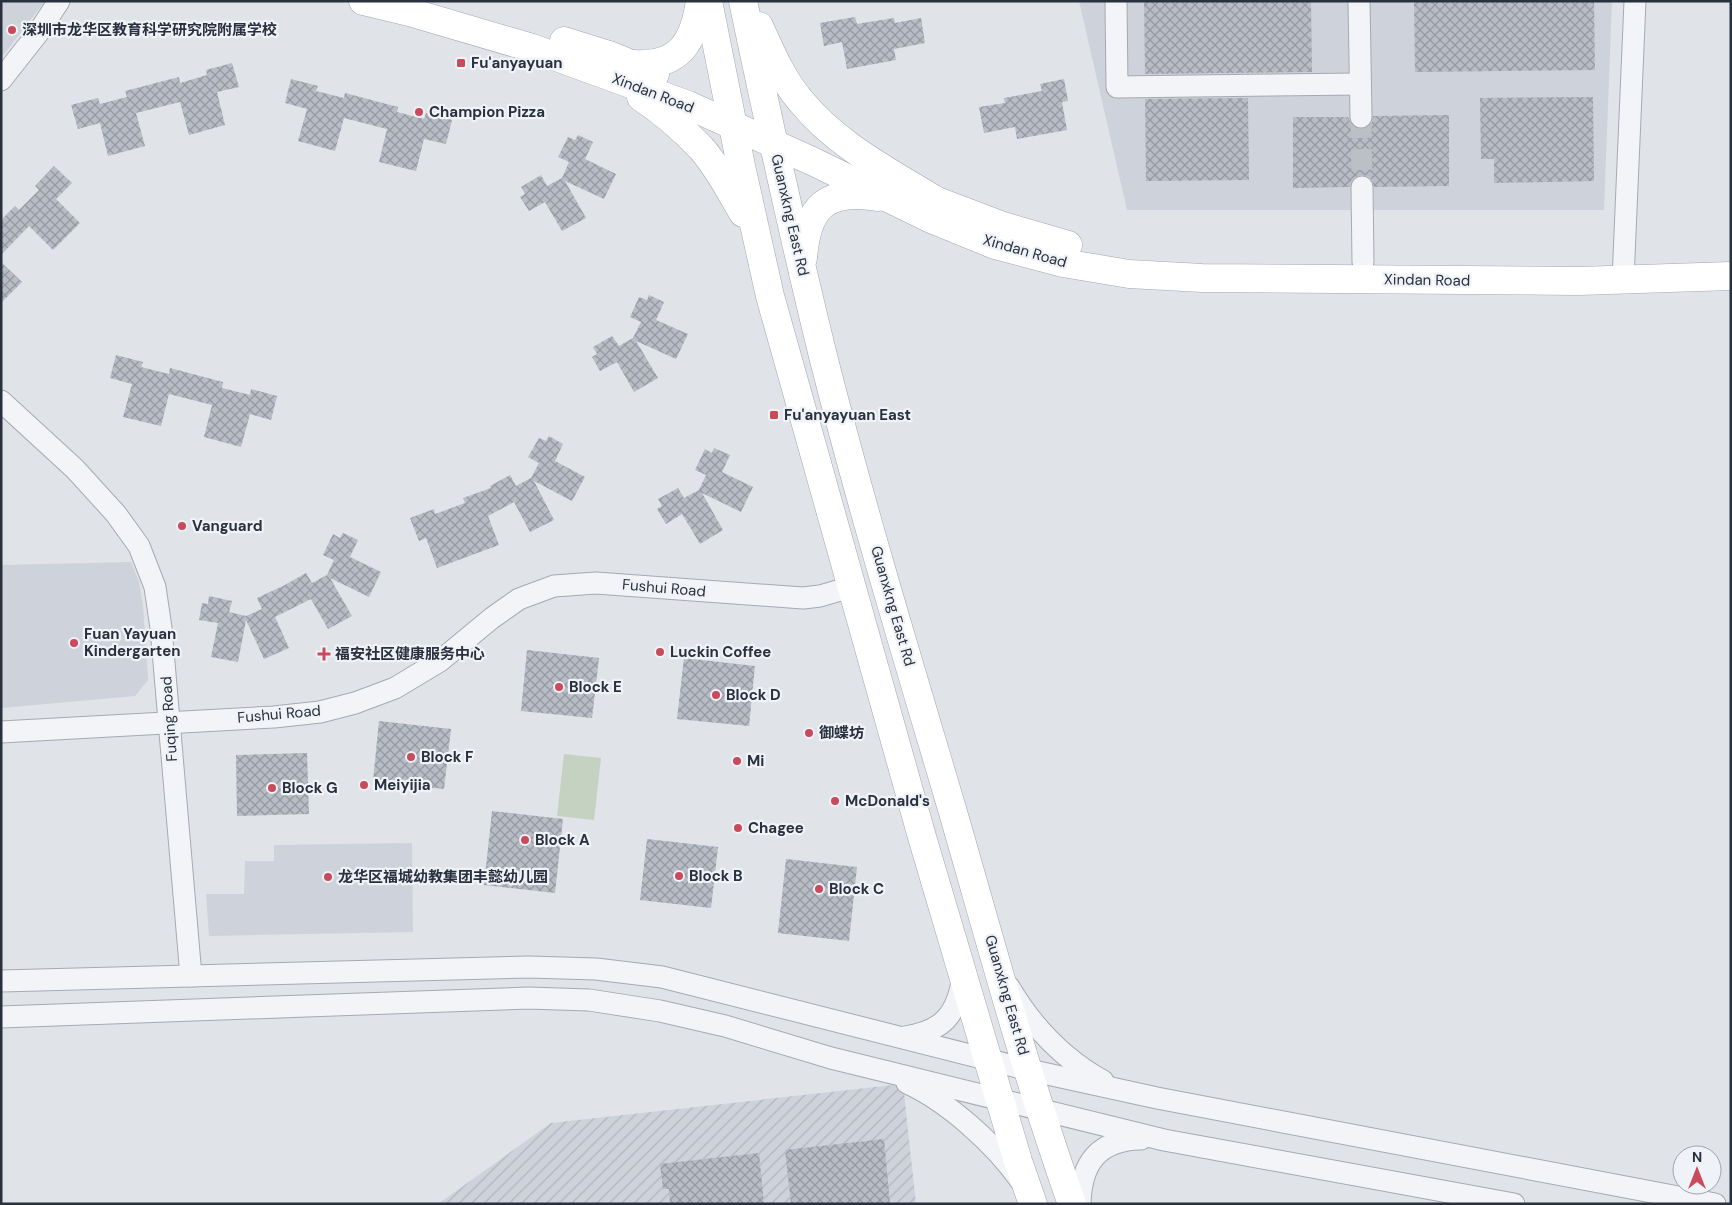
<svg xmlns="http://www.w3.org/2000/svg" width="1732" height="1205" viewBox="0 0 1732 1205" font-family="'DM Sans','Noto Sans SC',sans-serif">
<defs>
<pattern id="industrial-furrows" width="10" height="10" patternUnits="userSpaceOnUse" patternTransform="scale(1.25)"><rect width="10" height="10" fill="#ced2da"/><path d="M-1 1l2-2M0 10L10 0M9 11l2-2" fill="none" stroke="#b1b5bc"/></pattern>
<pattern id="building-cross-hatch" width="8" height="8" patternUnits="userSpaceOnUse" patternTransform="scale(1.25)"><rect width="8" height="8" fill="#b7bcc5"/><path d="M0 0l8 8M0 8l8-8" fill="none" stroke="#9599a1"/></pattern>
</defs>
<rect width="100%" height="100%" fill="#e0e3e8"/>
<g fill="#ced2da">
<polygon points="1,1 45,1 1,58"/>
<polygon points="1079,1 1612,1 1604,210 1127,210"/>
<polygon points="131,562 139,582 143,606 148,680 135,696 1,708 1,565"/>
<polygon points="412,843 413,932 209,936 206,894 244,894 245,861 274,861 274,845"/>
</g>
<polygon fill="url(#industrial-furrows)" points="903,1084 916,1204 438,1204 551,1123"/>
<polygon fill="#c5d2c2" points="564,754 601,758 594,820 557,816"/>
<g fill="url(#building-cross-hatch)">
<polygon points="1144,1 1311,1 1312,72 1145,74"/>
<polygon points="1414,1 1594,1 1595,70 1415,72"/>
<polygon points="855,17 857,24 894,18 895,23 921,18 925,43 894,49 896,60 847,69 842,42 824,46 820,23"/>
<polygon points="232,63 239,87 217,92 225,125 189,135 180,102 136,113 145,146 108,156 100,123 78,129 71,105 98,98 100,104 127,97 125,91 179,77 180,83 207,75 206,70"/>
<polygon points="291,79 318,86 316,91 344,98 345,93 398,107 397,112 424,119 426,113 452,120 446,144 424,139 416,171 379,162 387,129 344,118 335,151 298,141 307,109 285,103"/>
<polygon points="1064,79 1068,101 1062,102 1067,130 1017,139 1015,127 984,133 979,107 1005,103 1004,98 1042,91 1040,84"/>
<polygon points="1593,97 1594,181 1494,183 1494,159 1481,159 1480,98"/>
<polygon points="1248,98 1249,180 1146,181 1145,99"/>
<polygon points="1449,115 1449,186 1374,187 1372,180 1368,176 1362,175 1355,177 1351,181 1350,187 1293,188 1293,117 1348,117 1351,124 1355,128 1361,129 1368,127 1372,123 1373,116"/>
<polygon points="578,135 593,142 585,159 616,174 604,199 565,181 586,218 562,231 545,202 529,211 520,197 525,194 521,187 541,175 547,186 562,178 569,162 558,157 568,137 575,140"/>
<polygon points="54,166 72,183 56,199 80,223 53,250 29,226 1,255 1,220 15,206 19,210 39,190 35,186"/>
<polygon points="1,262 22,282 1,303"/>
<polygon points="649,295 664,302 656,320 688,334 676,359 636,341 658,378 634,392 617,362 600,371 592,357 597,354 593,347 612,336 619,346 633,338 641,322 630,317 639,297 647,300"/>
<polygon points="116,355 143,362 141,367 169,374 170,368 223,382 222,388 250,395 251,389 277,396 271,420 250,414 241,447 204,437 212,405 169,394 161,426 123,417 132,384 110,378"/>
<polygon points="549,436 563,444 555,461 585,477 572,501 534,481 554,520 530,532 514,502 488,516 499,545 437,568 426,538 419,541 410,518 434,509 435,514 465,503 463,498 491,488 490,486 510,475 516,486 531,478 539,463 528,457 539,438 546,441"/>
<polygon points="714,448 730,455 722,472 753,487 741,512 702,493 723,530 700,544 682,514 666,524 657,509 662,506 658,499 678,488 684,498 699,490 706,475 695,470 705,449 712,453"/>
<polygon points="343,533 358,540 350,557 381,572 369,597 330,578 352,616 328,629 311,599 275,617 289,648 264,659 246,620 238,662 211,657 218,623 199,620 202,603 208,604 209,596 232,601 229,612 246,616 262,609 257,598 283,586 306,573 312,583 327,575 334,560 323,555 333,534 340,538"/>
<polygon points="527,650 599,658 592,718 521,711"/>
<polygon points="684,658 755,666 749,726 677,719"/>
<polygon points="379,721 451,729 444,789 373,781"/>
<polygon points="307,753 309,814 237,816 236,755"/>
<polygon points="492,811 563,819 555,893 484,885"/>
<polygon points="647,839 718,847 711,908 640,900"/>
<polygon points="786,859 857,867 849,941 778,933"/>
<polygon points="884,1139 890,1204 791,1204 785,1150"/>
<polygon points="759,1153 764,1204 670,1204 669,1189 663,1189 660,1164"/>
</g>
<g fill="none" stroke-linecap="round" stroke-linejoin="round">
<polyline stroke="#bbbfc6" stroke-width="21" stroke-dasharray="21 11" stroke-linecap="butt" points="1361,117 1362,187"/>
<defs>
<g id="minor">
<polyline points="1116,1 1117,87 1360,84"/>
<polyline points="1359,1 1361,117"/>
<polyline points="1,80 38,33 59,1"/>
<polyline points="1362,187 1363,262"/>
<polyline points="1623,280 1635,1"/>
<polyline points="1,401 75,469 116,514 139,546 155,587 161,628 191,976"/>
<polyline points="1,732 274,717 320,712 355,703 395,688 440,661 492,618 519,599 554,586 596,583 803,598 820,596 851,587"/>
<polyline points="1,981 529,967 596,969 662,977 1029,1070 1157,1098 1715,1204"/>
<path d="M1009,987C1032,1026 1063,1059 1103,1081"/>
<polyline points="1,1017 528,998 589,1000 660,1011 725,1026 831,1058 1164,1140 1514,1204"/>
<path d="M905,1037C944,1031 957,1014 963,977"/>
<path d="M907,1083C947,1101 995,1144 1020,1180"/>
<path d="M1080,1204C1081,1163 1098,1140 1141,1139"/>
</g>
<g id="major">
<polyline points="363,1 413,13 532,48 688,105 814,162 929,218 995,245 1063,263 1129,274 1202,278 1579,281 1731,276"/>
<polyline points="708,1 741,166 770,296 922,837 1018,1161 1033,1204"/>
<path d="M743,1C768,120 794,238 823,356C861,506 906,654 950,802C989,936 1025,1072 1072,1204"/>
<path d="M759,26C771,52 782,79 800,100C835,144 888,171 935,200"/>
<polyline points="564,41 609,55 655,74"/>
<path d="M633,64C679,67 694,43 700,1"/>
<path d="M641,97C662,111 683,129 701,148C718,167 730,191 743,213"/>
<polyline points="932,199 1003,226 1068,245"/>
<path d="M803,258C807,207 826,188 878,197"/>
</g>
</defs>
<use href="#minor" stroke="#a5aab2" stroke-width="23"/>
<use href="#major" stroke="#a0a7b4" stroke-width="29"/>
<use href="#minor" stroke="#f3f4f7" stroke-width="21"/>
<use href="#major" stroke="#fff" stroke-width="28"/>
</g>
<g fill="#c84a5b" stroke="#eff2f6" stroke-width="2">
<circle cx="12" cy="30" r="5"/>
<rect x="456" y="58" width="10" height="10" rx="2.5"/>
<circle cx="419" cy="112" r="5"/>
<rect x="769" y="410" width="10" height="10" rx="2.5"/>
<circle cx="182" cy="526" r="5"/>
<circle cx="74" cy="643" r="5"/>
<circle cx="660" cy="652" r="5"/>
<path d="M321.5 646.5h5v5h5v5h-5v5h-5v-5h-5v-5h5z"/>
<circle cx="559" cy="687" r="5"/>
<circle cx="716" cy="695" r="5"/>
<circle cx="809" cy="733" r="5"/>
<circle cx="411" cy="757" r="5"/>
<circle cx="737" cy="761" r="5"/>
<circle cx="364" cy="785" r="5"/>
<circle cx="272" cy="788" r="5"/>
<circle cx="835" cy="801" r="5"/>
<circle cx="738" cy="828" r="5"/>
<circle cx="525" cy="840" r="5"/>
<circle cx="679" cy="876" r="5"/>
<circle cx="328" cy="877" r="5"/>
<circle cx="819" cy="889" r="5"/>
</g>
<g text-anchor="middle" stroke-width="4.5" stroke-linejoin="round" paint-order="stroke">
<g font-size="15" font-weight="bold" fill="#29313f" stroke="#eff2f6" text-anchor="start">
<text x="22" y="35">深圳市龙华区教育科学研究院附属学校</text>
<text x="471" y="68">Fu'anyayuan</text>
<text x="429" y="117">Champion Pizza</text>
<text x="784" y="420">Fu'anyayuan East</text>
<text x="192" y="531">Vanguard</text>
<text x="84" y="639">Fuan Yayuan<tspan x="84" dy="17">Kindergarten</tspan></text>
<text x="670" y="657">Luckin Coffee</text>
<text x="335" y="659">福安社区健康服务中心</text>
<text x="569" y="692">Block E</text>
<text x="726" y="700">Block D</text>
<text x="819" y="738">御蝶坊</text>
<text x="421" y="762">Block F</text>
<text x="747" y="766">Mi</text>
<text x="374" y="790">Meiyijia</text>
<text x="282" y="793">Block G</text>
<text x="845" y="806">McDonald's</text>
<text x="748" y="833">Chagee</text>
<text x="535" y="845">Block A</text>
<text x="689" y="881">Block B</text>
<text x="338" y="882">龙华区福城幼教集团丰懿幼儿园</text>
<text x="829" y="894">Block C</text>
</g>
<g font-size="15" fill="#29313f" stroke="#eff2f6">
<text transform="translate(653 93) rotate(21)" y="5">Xindan Road</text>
<text transform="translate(790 215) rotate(77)" y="5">Guanxkng East Rd</text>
<text transform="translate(1025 251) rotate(16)" y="5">Xindan Road</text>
<text transform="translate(1427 280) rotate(1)" y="5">Xindan Road</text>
<text transform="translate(664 588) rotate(5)" y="5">Fushui Road</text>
<text transform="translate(893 606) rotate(74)" y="5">Guanxkng East Rd</text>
<text transform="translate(279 714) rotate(-5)" y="5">Fushui Road</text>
<text transform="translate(169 719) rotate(-94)" y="5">Fuqing Road</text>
<text transform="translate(1007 995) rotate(74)" y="5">Guanxkng East Rd</text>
</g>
</g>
<rect width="1732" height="1205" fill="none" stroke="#29313f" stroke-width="5"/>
<g transform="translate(1697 1170)"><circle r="24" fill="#eff2f6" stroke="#a0a5ad"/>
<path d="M0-4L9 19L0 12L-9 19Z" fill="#c84a5b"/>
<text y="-8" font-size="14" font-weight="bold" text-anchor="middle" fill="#29313f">N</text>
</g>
</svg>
